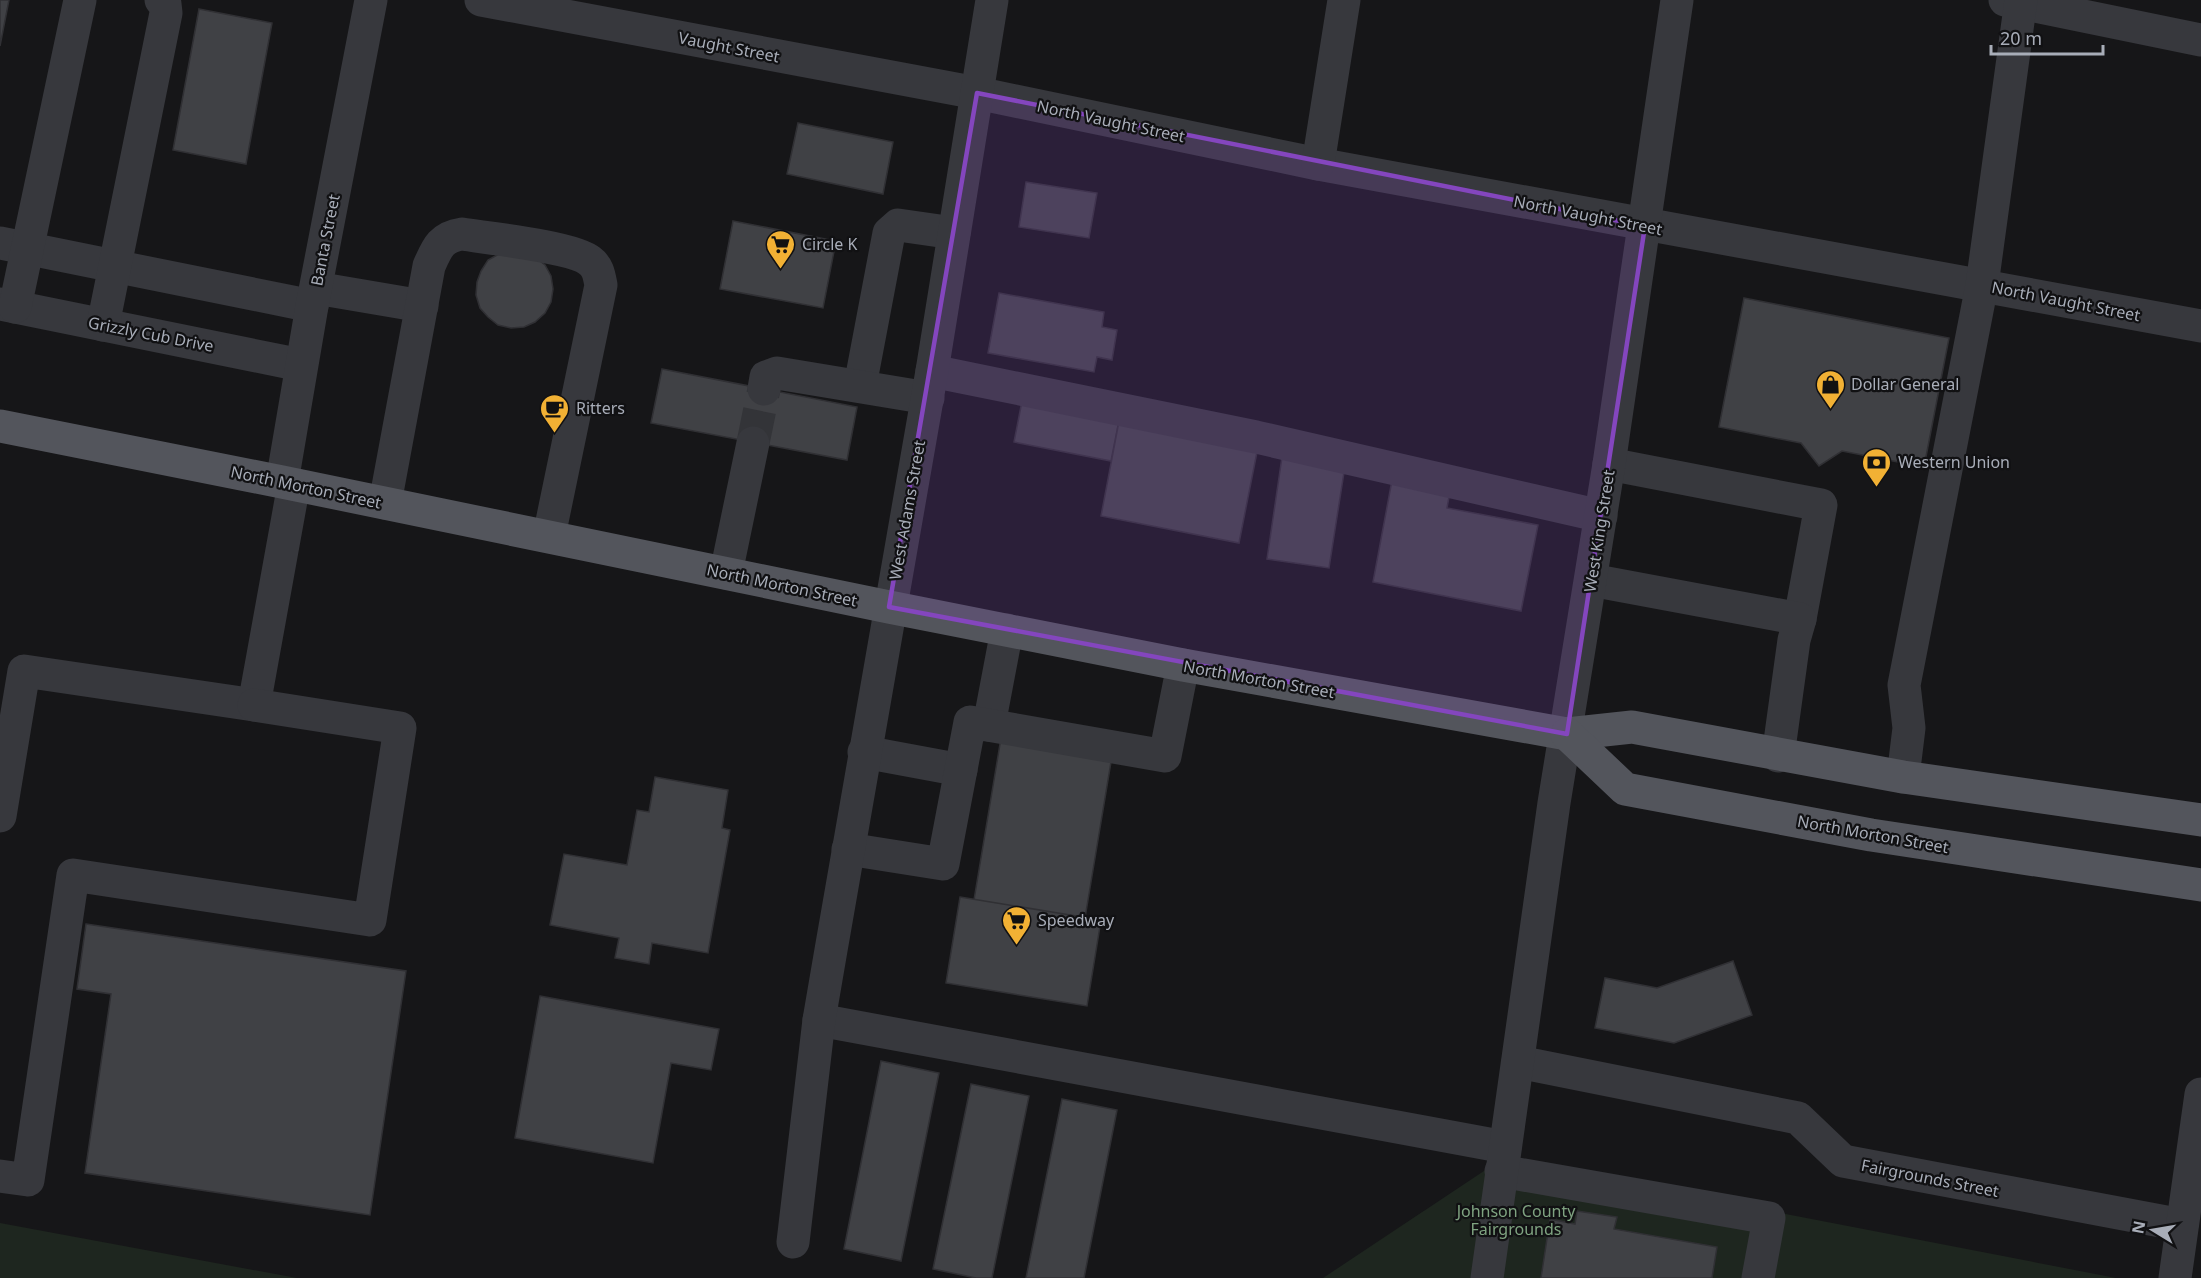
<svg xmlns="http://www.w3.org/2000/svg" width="2201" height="1278" viewBox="0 0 2201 1278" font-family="'Noto Sans',sans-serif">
<rect width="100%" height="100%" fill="#161618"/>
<g fill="#1e261f">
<polygon points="1502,1159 2116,1278 1323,1278"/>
<polygon points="0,1223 297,1278 0,1278"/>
</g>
<g fill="#404145" stroke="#303034" stroke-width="1.5">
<polygon points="0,0 9,0 0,46"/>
<polygon points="199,9 272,23 246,164 173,150"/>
<polygon points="798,123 893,142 883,194 787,174"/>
<polygon points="1026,182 1097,193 1089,238 1019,227"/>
<polygon points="733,221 836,241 823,308 720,289"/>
<polygon points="499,254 535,257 545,265 551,276 553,289 551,302 545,313 535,322 524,327 511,328 498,325 488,317 480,308 476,295 477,282 481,271 488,260"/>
<polygon points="999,293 1104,312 1102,327 1117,330 1112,360 1097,357 1094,372 988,353"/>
<polygon points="1744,298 1949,338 1924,467 1842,451 1819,466 1801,443 1719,427"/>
<polygon points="662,369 857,407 847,460 651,423"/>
<polygon points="1023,396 1119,421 1111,461 1014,442"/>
<polygon points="1119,421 1258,447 1239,543 1101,516"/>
<polygon points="1282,457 1345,466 1329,568 1267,559"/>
<polygon points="1393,475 1451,486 1447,508 1538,525 1521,611 1373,582"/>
<polygon points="1001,738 1112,756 1083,930 972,912"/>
<polygon points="655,777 728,790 722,828 730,830 708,953 652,943 649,964 615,958 619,938 550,925 564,854 627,865 637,810 649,812"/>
<polygon points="960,897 1101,920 1087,1006 946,983"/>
<polygon points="86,924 406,971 370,1215 85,1173 111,994 77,989"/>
<polygon points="1733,961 1752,1015 1674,1043 1595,1028 1605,978 1657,988"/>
<polygon points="540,996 719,1029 711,1070 671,1063 653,1163 515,1138"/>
<polygon points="881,1061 939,1073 901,1261 844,1249"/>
<polygon points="971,1084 1029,1096 992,1278 976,1278 933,1269"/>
<polygon points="1062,1099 1117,1110 1084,1278 1026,1278"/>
<polygon points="1577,1211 1617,1217 1614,1229 1717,1247 1712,1278 1541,1278 1550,1219 1575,1224"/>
</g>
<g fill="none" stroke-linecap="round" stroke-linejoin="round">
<polyline stroke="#333438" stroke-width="33" stroke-dasharray="33 16" stroke-linecap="butt" points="753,443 764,389"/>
<g stroke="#37383d" stroke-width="33">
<polyline points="481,0 977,93 1318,164 2201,326"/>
<polyline points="2005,0 2201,40"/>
<polyline points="1318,164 1344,0"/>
<polyline points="0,243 312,306"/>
<polyline points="316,288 422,306"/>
<polyline points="0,304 301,365"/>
<polyline points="15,307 80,0"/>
<polyline points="103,325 166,13 165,4 161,0"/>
<polyline points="932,371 1256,437 1601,516"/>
<polyline points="860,386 889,233 898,225 954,233"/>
<polyline points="764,389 766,377 777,373 928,398"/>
<polyline points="1609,464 1821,505 1800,619"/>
<polyline points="282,482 312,306 371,0"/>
<path d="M385,503L429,266C437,248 441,237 462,234C487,238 574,247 590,261C598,267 599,275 601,285L549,536"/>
<polyline points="726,573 753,443"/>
<polyline points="1591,580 1800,619 1794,640 1778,756"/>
<polyline points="989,725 1007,630"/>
<polyline points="864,752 961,770"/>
<polyline points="1903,777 1909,728 1904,685 1982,285 2021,0"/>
<polyline points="0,816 24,671 254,705 294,484"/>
<polyline points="848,849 943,864 970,722 1165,756 1183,665"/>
<polyline points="819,1020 1505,1147"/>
<polyline points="1518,1062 1798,1118 1843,1161 2182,1225"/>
<polyline points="1501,1171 1769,1218 1758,1278"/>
<polyline points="0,1176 28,1180 73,875 370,920 400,728 254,705"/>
<polyline points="793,1242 819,1020 831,950 932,371 992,0"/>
<polyline points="1487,1278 1554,803 1609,464 1677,0"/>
<polyline points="2175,1278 2201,1094"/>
</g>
<g stroke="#53555c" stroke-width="33">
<polyline points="0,426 282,482 889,607 1183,665 1567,734 1632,727 1903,777 2201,820"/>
<polyline points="1567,734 1625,789 1871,835 2201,885"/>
</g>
</g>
<path fill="#8446be" fill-opacity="0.2" stroke="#8446be" stroke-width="4.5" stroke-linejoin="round" d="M977,93L1645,226L1567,734L889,607Z"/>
<defs>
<symbol id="supermarket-pin" viewBox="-11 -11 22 30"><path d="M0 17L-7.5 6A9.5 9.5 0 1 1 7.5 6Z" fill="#f2b134" stroke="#111113"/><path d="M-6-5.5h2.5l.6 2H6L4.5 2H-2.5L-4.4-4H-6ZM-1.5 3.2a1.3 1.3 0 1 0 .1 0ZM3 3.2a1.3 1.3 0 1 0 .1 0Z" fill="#111"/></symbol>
<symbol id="shop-pin" viewBox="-11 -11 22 30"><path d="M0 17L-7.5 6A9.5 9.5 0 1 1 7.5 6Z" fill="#f2b134" stroke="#111113"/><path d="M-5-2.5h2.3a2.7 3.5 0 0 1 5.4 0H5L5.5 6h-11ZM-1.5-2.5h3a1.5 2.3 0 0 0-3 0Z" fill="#111"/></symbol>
<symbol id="cafe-pin" viewBox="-11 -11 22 30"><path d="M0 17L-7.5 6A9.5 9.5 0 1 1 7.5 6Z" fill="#f2b134" stroke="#111113"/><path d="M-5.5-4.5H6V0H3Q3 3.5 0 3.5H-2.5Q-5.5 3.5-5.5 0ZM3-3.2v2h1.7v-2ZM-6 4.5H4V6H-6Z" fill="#111"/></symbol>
<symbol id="bank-pin" viewBox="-11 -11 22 30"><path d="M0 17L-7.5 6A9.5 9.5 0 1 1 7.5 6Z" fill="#f2b134" stroke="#111113"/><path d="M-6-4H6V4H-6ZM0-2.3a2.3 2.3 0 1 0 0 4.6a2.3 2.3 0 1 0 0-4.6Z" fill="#111"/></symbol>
</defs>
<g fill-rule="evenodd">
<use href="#supermarket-pin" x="764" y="228" width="33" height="45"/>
<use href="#shop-pin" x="1814" y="368" width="33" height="45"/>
<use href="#cafe-pin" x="538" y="392" width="33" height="45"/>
<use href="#bank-pin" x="1860" y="446" width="33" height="45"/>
<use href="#supermarket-pin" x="1000" y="904" width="33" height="45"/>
</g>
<g text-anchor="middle" stroke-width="4.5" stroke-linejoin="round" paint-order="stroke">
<g font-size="16" fill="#a8adb8" stroke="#111113">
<text transform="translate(729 47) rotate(11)" y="6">Vaught Street</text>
<text transform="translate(1111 121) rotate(12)" y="6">North Vaught Street</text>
<text transform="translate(1588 215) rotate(11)" y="6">North Vaught Street</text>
<text transform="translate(325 240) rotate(-79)" y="6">Banta Street</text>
<text transform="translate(2066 301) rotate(11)" y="6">North Vaught Street</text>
<text transform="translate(151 334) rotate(11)" y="6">Grizzly Cub Drive</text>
<text transform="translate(306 487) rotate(12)" y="6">North Morton Street</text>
<text transform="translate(907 510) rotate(-80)" y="6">West Adams Street</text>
<text transform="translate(1599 531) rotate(-81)" y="6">West King Street</text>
<text transform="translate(782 585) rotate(12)" y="6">North Morton Street</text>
<text transform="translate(1259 679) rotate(10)" y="6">North Morton Street</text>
<text transform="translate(1873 834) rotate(10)" y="6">North Morton Street</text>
<text transform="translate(1930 1178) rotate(11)" y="6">Fairgrounds Street</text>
</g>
<g font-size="16" fill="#a8adb8" stroke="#111113" text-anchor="start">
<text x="802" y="250">Circle K</text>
<text x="1851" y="390">Dollar General</text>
<text x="576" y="414">Ritters</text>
<text x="1898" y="468">Western Union</text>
<text x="1038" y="926">Speedway</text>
</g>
<g font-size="16" fill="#7fa381" stroke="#111113">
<text x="1516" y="1217">Johnson County<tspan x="1516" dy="18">Fairgrounds</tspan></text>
</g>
</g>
<g transform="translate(2153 1230) rotate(281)" stroke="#111113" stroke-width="4.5" paint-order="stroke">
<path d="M0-4.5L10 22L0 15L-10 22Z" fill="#a8adb8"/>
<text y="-9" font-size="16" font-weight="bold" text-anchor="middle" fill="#a8adb8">N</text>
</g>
<path d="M1991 45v9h112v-9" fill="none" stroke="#a8adb8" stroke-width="3"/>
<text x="2000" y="45" font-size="18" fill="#a8adb8" stroke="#111113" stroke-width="4.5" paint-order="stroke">20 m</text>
</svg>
